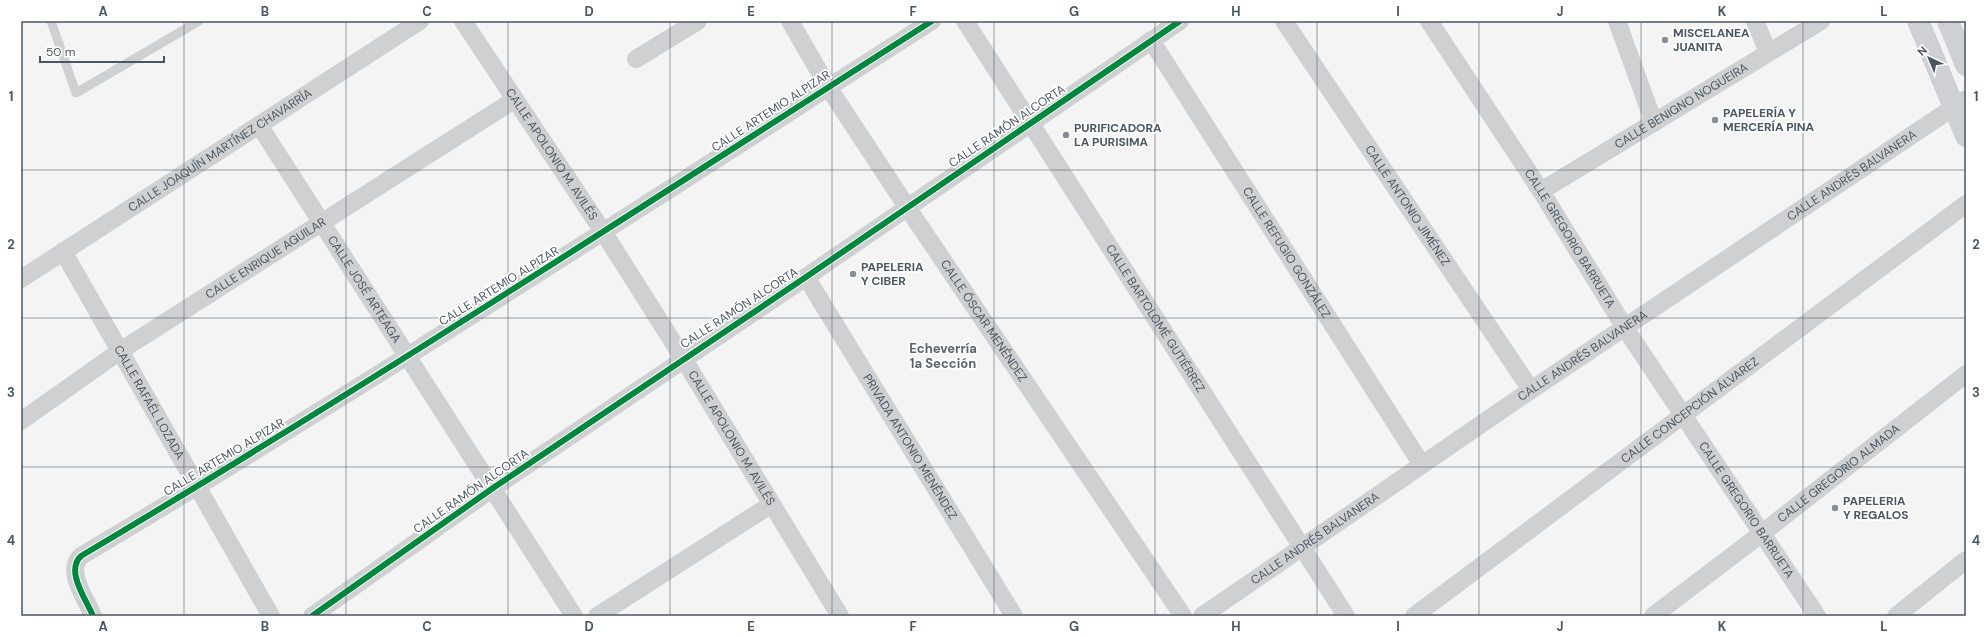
<svg xmlns="http://www.w3.org/2000/svg" width="1987" height="637" viewBox="0 0 1987 637" font-family="'DM Sans',sans-serif">
<rect width="100%" height="100%" fill="#f4f4f4"/>
<g fill="none" stroke-linecap="round" stroke-linejoin="round">
<polyline stroke="#ced0d2" stroke-width="9" points="51,21 76,93 199,21"/>
<g stroke="#ced0d2" stroke-width="18">
<path id="s1" d="M463,21L604,233L683,358L840,616"/>
<path id="s2" d="M790,21L828,87L907,207L1183,616"/>
<path id="s3" d="M965,21L1346,616"/>
<path id="s4" d="M1284,21L1531,390"/>
<path id="s5" d="M1429,21L1541,191L1625,328L1817,616"/>
<polyline points="1617,21 1654,123"/>
<polyline points="1755,21 1768,52"/>
<path id="s6" d="M1151,40L1422,465"/>
<polyline points="636,59 698,21"/>
<path id="s7" d="M259,125L574,616"/>
<path id="s8" d="M1541,191L1821,21"/>
<path id="s9" d="M63,251L271,616"/>
<path id="s10" d="M806,277L1014,616"/>
<path id="s11" d="M21,279L420,21"/>
<path id="s12" d="M21,421L120,351L514,100"/>
<path d="M93,616C86,599 65,571 81,556C369,385 650,201 932,21"/>
<polyline points="312,616 493,488 806,277 1180,21"/>
<polyline points="597,616 772,504"/>
<path id="s13" d="M1202,616L1531,390L1966,99"/>
<path id="s14" d="M1414,616L1966,204"/>
<path id="s15" d="M1653,616L1761,534L1966,374"/>
<polyline points="1896,616 1966,560"/>
</g>
<g stroke="#ced0d4" stroke-width="22">
<polyline points="1918,21 1966,136"/>
<polyline points="1948,21 1966,65"/>
</g>
<defs>
<g id="cycleway">
<path d="M93,616C86,599 65,571 81,556C369,385 650,201 932,21"/>
<polyline points="312,616 493,488 806,277 1180,21"/>
</g>
</defs>
<use href="#cycleway" stroke="#fff" stroke-width="8"/>
<use href="#cycleway" stroke="#00873e" stroke-width="6"/>
</g>
<path fill="none" stroke="#4a5661" stroke-width="1" stroke-opacity="0.55" d="M184,21V616M346,21V616M508,21V616M670,21V616M832,21V616M994,21V616M1155,21V616M1317,21V616M1479,21V616M1641,21V616M1803,21V616M21,170H1966M21,318H1966M21,467H1966"/>
<g fill="#868d94" stroke="#fff" stroke-width="1.5">
<circle cx="1665" cy="40" r="4"/>
<circle cx="1715" cy="120" r="4"/>
<circle cx="1066" cy="135" r="4"/>
<circle cx="853" cy="274" r="4"/>
<circle cx="1835" cy="508" r="4"/>
</g>
<g text-anchor="middle" stroke-width="3.5" stroke-linejoin="round" paint-order="stroke">
<g font-size="12" font-weight="bold" fill="#4a5661" stroke="#fff" text-anchor="start">
<text x="1673" y="37">MISCELANEA<tspan x="1673" dy="14">JUANITA</tspan></text>
<text x="1723" y="117">PAPELERÍA Y<tspan x="1723" dy="14">MERCERÍA PINA</tspan></text>
<text x="1074" y="132">PURIFICADORA<tspan x="1074" dy="14">LA PURISIMA</tspan></text>
<text x="861" y="271">PAPELERIA<tspan x="861" dy="14">Y CIBER</tspan></text>
<text x="1843" y="505">PAPELERIA<tspan x="1843" dy="14">Y REGALOS</tspan></text>
</g>
<g font-size="12" fill="#4a5661" stroke="#fff">
<text dy="4" stroke="none"><textPath href="#s8" startOffset="164">CALLE BENIGNO NOGUEIRA</textPath></text>
<text transform="translate(771 111) rotate(-33)" y="4">CALLE ARTEMIO ALPIZAR</text>
<text transform="translate(1007 126) rotate(-34)" y="4">CALLE RAMÓN ALCORTA</text>
<text dy="4" stroke="none"><textPath href="#s11" startOffset="237">CALLE JOAQUÍN MARTÍNEZ CHAVARRÍA</textPath></text>
<text dy="4" stroke="none"><textPath href="#s1" startOffset="160">CALLE APOLONIO M. AVILÉS</textPath></text>
<text dy="4" stroke="none"><textPath href="#s13" startOffset="785">CALLE ANDRÉS BALVANERA</textPath></text>
<text dy="4" stroke="none"><textPath href="#s4" startOffset="222">CALLE ANTONIO JIMÉNEZ</textPath></text>
<text dy="4" stroke="none"><textPath href="#s5" startOffset="259">CALLE GREGORIO BARRUETA</textPath></text>
<text dy="4" stroke="none"><textPath href="#s6" startOffset="252">CALLE REFUGIO GONZÁLEZ</textPath></text>
<text dy="4" stroke="none"><textPath href="#s12" startOffset="294">CALLE ENRIQUE AGUILAR</textPath></text>
<text transform="translate(499 286) rotate(-32)" y="4">CALLE ARTEMIO ALPIZAR</text>
<text dy="4" stroke="none"><textPath href="#s7" startOffset="195">CALLE JOSÉ ARTEAGA</textPath></text>
<text transform="translate(739 308) rotate(-33)" y="4">CALLE RAMÓN ALCORTA</text>
<text dy="4" stroke="none"><textPath href="#s3" startOffset="353">CALLE BARTOLOMÉ GUTIÉRREZ</textPath></text>
<text dy="4" stroke="none"><textPath href="#s2" startOffset="357">CALLE ÓSCAR MENÉNDEZ</textPath></text>
<text dy="4" stroke="none"><textPath href="#s13" startOffset="461">CALLE ANDRÉS BALVANERA</textPath></text>
<text dy="4" stroke="none"><textPath href="#s9" startOffset="174">CALLE RAFAÉL LOZADA</textPath></text>
<text dy="4" stroke="none"><textPath href="#s14" startOffset="344">CALLE CONCEPCIÓN ÁLVAREZ</textPath></text>
<text dy="4" stroke="none"><textPath href="#s1" startOffset="496">CALLE APOLONIO M. AVILÉS</textPath></text>
<text dy="4" stroke="none"><textPath href="#s10" startOffset="199">PRIVADA ANTONIO MENÉNDEZ</textPath></text>
<text transform="translate(224 457) rotate(-31)" y="4">CALLE ARTEMIO ALPIZAR</text>
<text dy="4" stroke="none"><textPath href="#s15" startOffset="234">CALLE GREGORIO ALMADA</textPath></text>
<text transform="translate(471 491) rotate(-35)" y="4">CALLE RAMÓN ALCORTA</text>
<text dy="4" stroke="none"><textPath href="#s5" startOffset="583">CALLE GREGORIO BARRUETA</textPath></text>
<text dy="4" stroke="none"><textPath href="#s13" startOffset="137">CALLE ANDRÉS BALVANERA</textPath></text>
</g>
<g font-size="13" font-weight="bold" fill="#5f6368" stroke="#fff">
<text x="943" y="353">Echeverría<tspan x="943" dy="15">1a Sección</tspan></text>
</g>
</g>
<rect width="1987" height="637" fill="none" stroke="#ffffff" stroke-width="44"/>
<g transform="translate(1929 58) rotate(316)" stroke="#ffffff" stroke-width="3" paint-order="stroke">
<path d="M0-3L7 15L0 10L-7 15Z" fill="#4a5661"/>
<text y="-6" font-size="11" font-weight="bold" text-anchor="middle" fill="#4a5661">N</text>
</g>
<path d="M40 56v6h124v-6" fill="none" stroke="#4a5661" stroke-width="2"/>
<text x="46" y="56" font-size="12" fill="#4a5661" stroke="#ffffff" stroke-width="3" paint-order="stroke">50 m</text>
<rect x="22" y="22" width="1943" height="593" fill="none" stroke="#4a5661" stroke-width="1.5"/>
<g font-size="13" text-anchor="middle" font-weight="bold" fill="#4a5661">
<text x="103" y="16">A</text>
<text x="265" y="16">B</text>
<text x="427" y="16">C</text>
<text x="589" y="16">D</text>
<text x="751" y="16">E</text>
<text x="913" y="16">F</text>
<text x="1074" y="16">G</text>
<text x="1236" y="16">H</text>
<text x="1398" y="16">I</text>
<text x="1560" y="16">J</text>
<text x="1722" y="16">K</text>
<text x="1884" y="16">L</text>
<text x="11" y="101">1</text>
<text x="1976" y="101">1</text>
<text x="11" y="249">2</text>
<text x="1976" y="249">2</text>
<text x="11" y="397">3</text>
<text x="1976" y="397">3</text>
<text x="11" y="545">4</text>
<text x="1976" y="545">4</text>
<text x="103" y="631">A</text>
<text x="265" y="631">B</text>
<text x="427" y="631">C</text>
<text x="589" y="631">D</text>
<text x="751" y="631">E</text>
<text x="913" y="631">F</text>
<text x="1074" y="631">G</text>
<text x="1236" y="631">H</text>
<text x="1398" y="631">I</text>
<text x="1560" y="631">J</text>
<text x="1722" y="631">K</text>
<text x="1884" y="631">L</text>
</g>
</svg>
